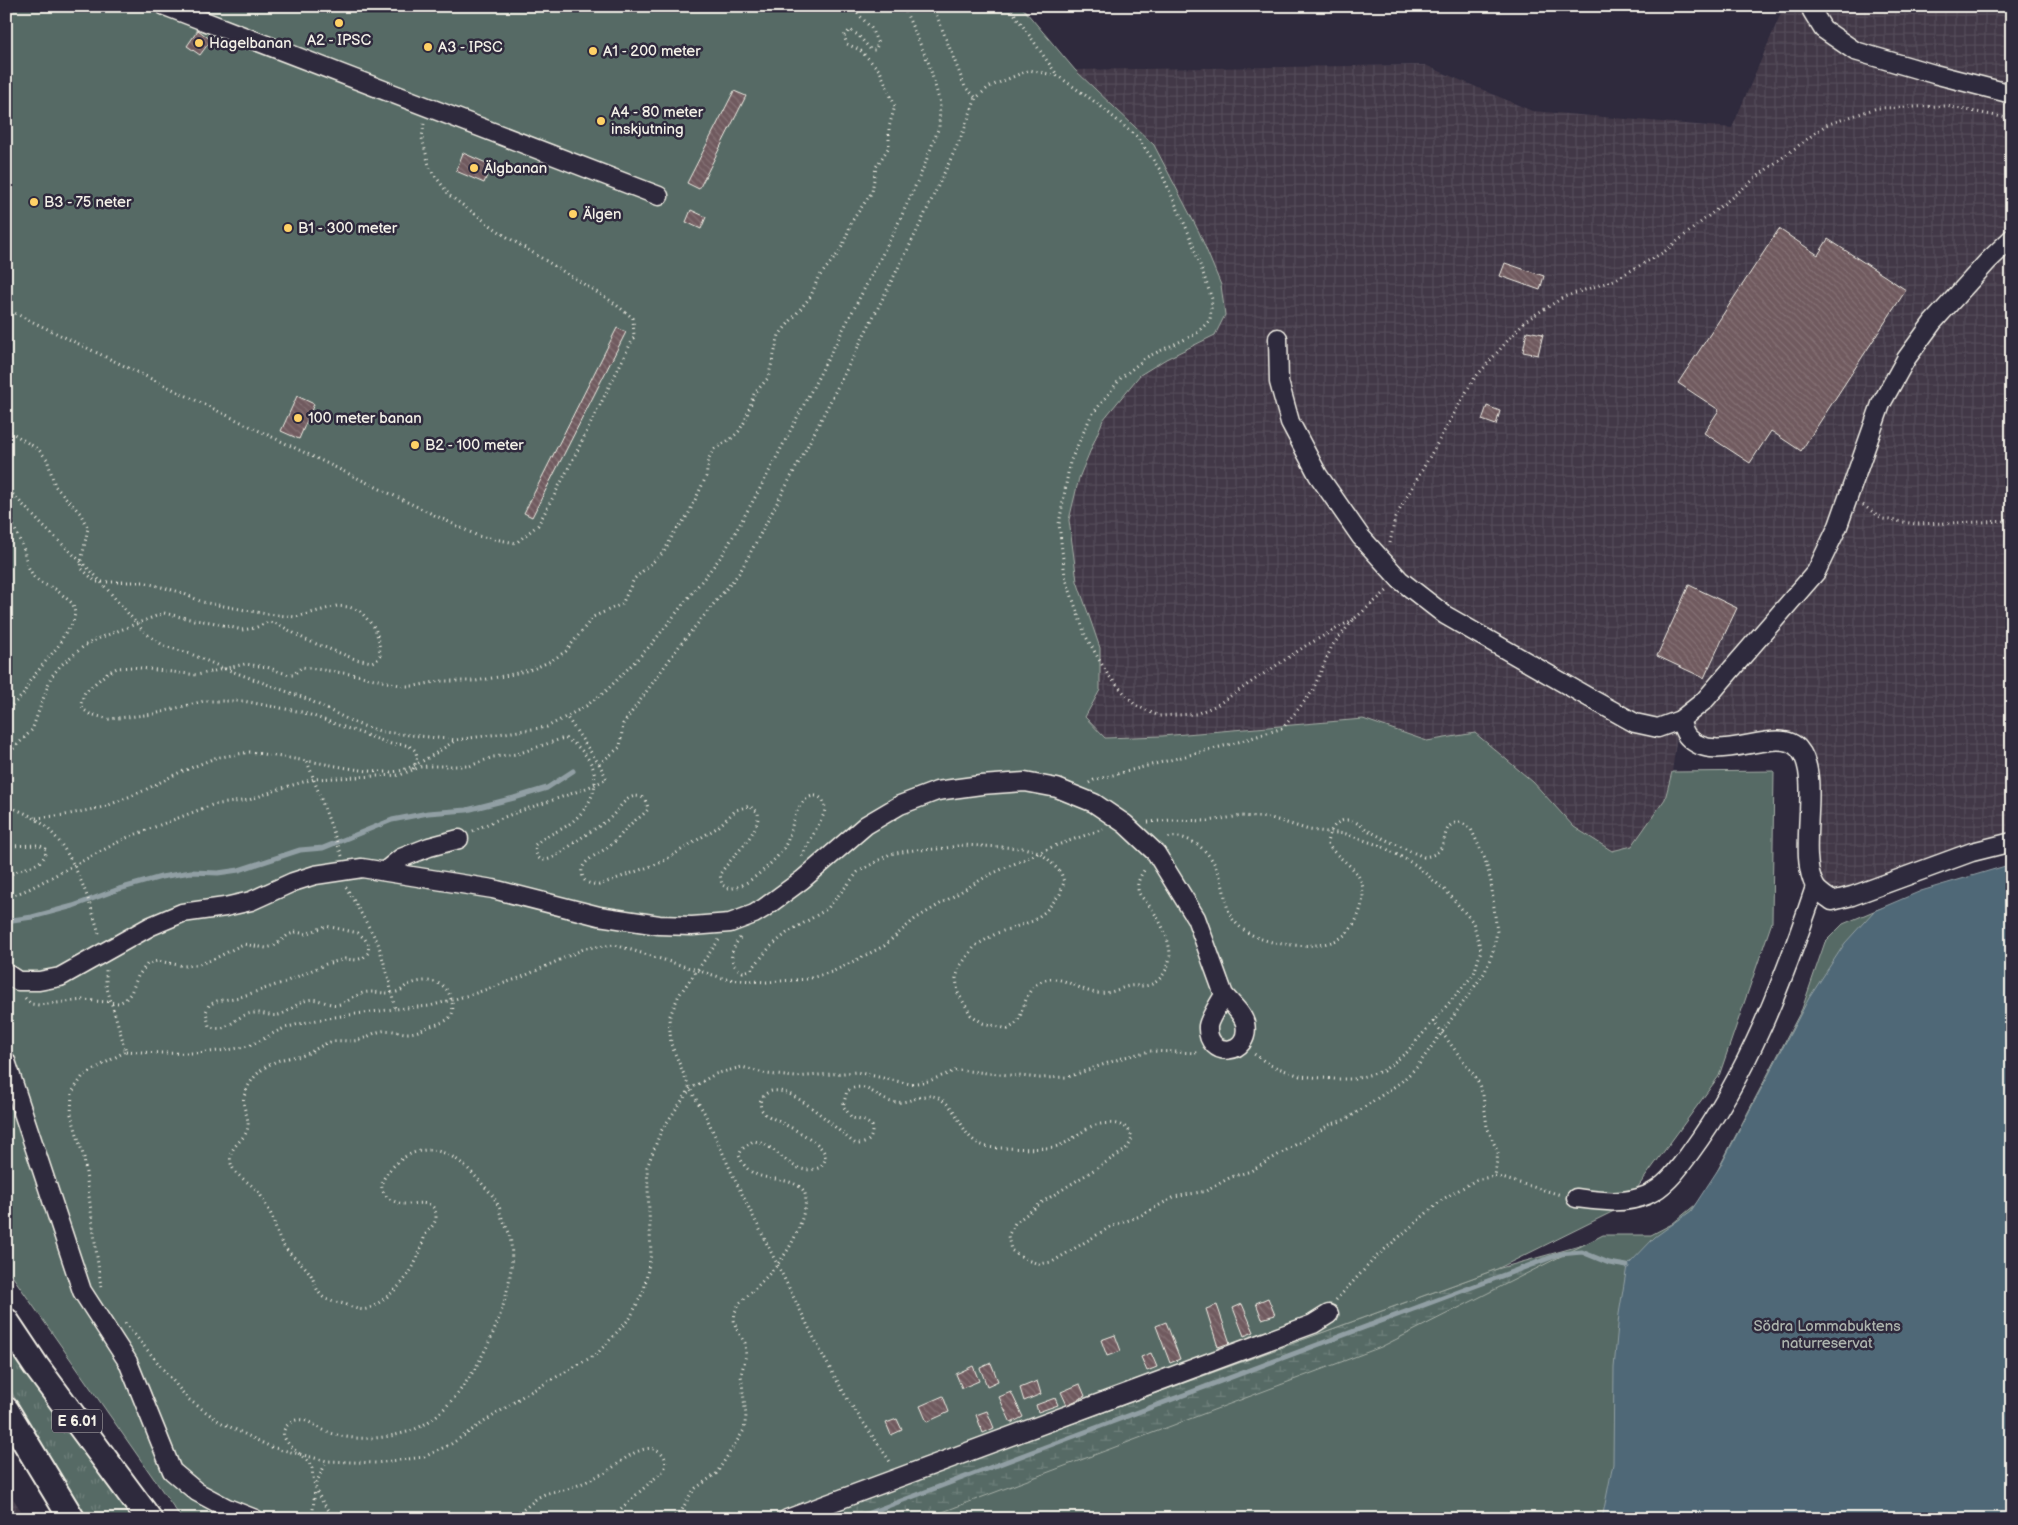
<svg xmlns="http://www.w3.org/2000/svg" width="2018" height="1525" viewBox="0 0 2018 1525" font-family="'Balsamiq Sans',sans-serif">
<defs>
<pattern id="industrial-grid" width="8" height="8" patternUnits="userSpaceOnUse" patternTransform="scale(1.25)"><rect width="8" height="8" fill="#423847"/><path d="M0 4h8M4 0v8" fill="none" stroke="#554c59"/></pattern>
<pattern id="grass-tufts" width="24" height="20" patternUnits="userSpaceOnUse" patternTransform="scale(1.25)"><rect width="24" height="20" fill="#566a65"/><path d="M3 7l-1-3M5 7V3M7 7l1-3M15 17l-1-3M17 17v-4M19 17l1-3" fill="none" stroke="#6f807b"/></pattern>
<pattern id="wetland-marsh" width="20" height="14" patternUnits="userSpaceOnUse" patternTransform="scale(1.25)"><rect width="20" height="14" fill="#566a65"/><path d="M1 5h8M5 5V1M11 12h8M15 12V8" fill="none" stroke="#6f807b"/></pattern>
<pattern id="building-back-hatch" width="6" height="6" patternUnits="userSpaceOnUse" patternTransform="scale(1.25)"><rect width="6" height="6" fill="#705a5e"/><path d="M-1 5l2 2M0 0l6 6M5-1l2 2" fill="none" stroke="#857275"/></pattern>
</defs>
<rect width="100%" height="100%" fill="#2f2a3d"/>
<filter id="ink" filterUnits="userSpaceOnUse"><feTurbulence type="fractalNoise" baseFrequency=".02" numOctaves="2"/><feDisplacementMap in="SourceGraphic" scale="10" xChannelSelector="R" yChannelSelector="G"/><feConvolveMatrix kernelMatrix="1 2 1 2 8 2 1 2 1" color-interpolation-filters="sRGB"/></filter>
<g filter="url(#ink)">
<g fill="url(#industrial-grid)">
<polygon points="1784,6 2012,6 2012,842 1852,896 1815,887 1798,747 1699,746 1679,721 1672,772 1665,799 1632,846 1612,851 1574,827 1533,782 1475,734 1427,741 1363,719 1162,736 1105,738 1085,717 1100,690 1100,648 1077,581 1069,520 1079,478 1103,420 1140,374 1166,359 1154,145 1075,70 1425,65 1532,111 1732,128"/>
<polygon points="6,1487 26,1519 6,1519"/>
</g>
<polygon fill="url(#grass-tufts)" stroke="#a5aea6" points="6,1340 135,1519 84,1519 6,1383"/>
<polygon fill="url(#wetland-marsh)" stroke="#a5aea6" points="1601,1240 1602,1519 810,1519 1497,1269"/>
<g fill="#566a65" stroke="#a5aea6">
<polygon points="6,6 1021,6 1075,70 1154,145 1199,232 1221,285 1225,315 1215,335 1166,359 1140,375 1103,420 1079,478 1069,520 1077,581 1100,648 1100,690 1085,717 1105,738 1162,736 1363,719 1427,741 1475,733 1533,782 1574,827 1612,851 1632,846 1665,799 1672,772 1774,771 1772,922 1719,1076 1624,1206 1497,1269 810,1519 182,1519 6,1267"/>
<polygon points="1973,876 2012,1519 924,1519 1381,1347 1603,1235 1651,1235 1672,1224 1695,1205 1708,1189 1724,1158 1802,1009 1825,942 1843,924 1876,910"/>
</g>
<polygon fill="#4f6877" stroke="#919fa4" points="2012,864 2012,1519 1602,1519 1613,1464 1614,1368 1619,1314 1627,1266 1655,1237 1691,1211 1721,1165 1809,998 1845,943 1874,911 1921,891"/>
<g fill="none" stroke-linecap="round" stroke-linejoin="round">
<g stroke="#919fa4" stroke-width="5">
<polyline points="6,921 32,917 73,906 119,889 161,877 191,872 218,873 239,870 300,850 323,848 392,820 428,813 467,810 514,798 547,788 573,771"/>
<polyline points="853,1519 1560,1254 1582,1252 1609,1263 1627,1266"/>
</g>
</g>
<g fill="url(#building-back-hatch)" stroke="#f4f1e8">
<polygon points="198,30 211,40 200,55 187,46"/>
<polygon points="734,91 746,96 699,189 687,183"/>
<polygon points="463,153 491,165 484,183 456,171"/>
<polygon points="691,210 706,217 701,229 686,222"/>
<polygon points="1779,229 1818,255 1828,239 1906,290 1801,451 1771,431 1750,463 1704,433 1719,410 1678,383"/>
<polygon points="1505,263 1544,276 1540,290 1500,276"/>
<polygon points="617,328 626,332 532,517 524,513"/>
<polygon points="1527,331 1543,334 1538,355 1523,352"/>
<polygon points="297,396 314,404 299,439 281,431"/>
<polygon points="1487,406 1500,411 1496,425 1482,420"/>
<polygon points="1689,585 1737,608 1704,678 1657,656"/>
<polygon points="1268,1298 1275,1315 1262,1319 1256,1303"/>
<polygon points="1242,1304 1254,1332 1244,1336 1233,1308"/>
<polygon points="1217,1305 1230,1343 1218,1347 1206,1309"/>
<polygon points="1166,1322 1180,1359 1170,1363 1156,1326"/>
<polygon points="1115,1335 1121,1351 1107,1356 1101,1340"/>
<polygon points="1151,1353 1157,1367 1147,1371 1141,1357"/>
<polygon points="991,1363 998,1381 987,1386 980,1368"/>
<polygon points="973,1366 979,1381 962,1388 956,1374"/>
<polygon points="1037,1381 1041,1394 1024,1401 1020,1388"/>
<polygon points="1080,1384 1085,1396 1067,1405 1061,1392"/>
<polygon points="1011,1392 1023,1417 1011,1423 999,1397"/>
<polygon points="943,1396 949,1412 927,1422 920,1406"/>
<polygon points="1055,1398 1058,1405 1038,1412 1036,1405"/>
<polygon points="987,1411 994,1428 983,1433 976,1415"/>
<polygon points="897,1419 902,1430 891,1435 886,1423"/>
</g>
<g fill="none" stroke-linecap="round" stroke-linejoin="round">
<defs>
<g id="minor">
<polyline points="165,6 659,196"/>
<polyline points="1811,6 1812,11 1823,29 1855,51 1934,74 2012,94"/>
<polyline points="1278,338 1279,382 1290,422 1318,475 1361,537 1400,580 1445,615 1588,697 1635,723 1658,728 1680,720 1704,701 1816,572 1838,526 1881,404 1906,359 1933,322 1988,261 2012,238"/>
<path d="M1680,720C1682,725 1684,733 1688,737C1716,768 1778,723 1799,749C1823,777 1796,852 1815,886C1818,892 1827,897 1832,901L1852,896L1972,852L2012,842"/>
<polyline points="385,871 401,858 429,847 459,839"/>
<path d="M6,973L18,981H39L60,977L151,926L182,913L225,907L251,901L293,882L315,875L362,868L493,889L599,916L659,925L692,926L730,923L754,914L764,908L802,880L866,825L900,805L937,791L981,785L1025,782L1057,788L1094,803L1125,824L1156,853L1196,918L1224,995C1220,1002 1209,1019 1208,1026C1206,1060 1252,1056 1245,1023C1242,1013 1231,1003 1224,995"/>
<polyline points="6,1061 82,1291 128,1362 172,1471 197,1492 227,1508 255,1519"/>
<path d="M1576,1198C1600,1201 1623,1205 1647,1195C1666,1187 1678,1169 1690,1153C1748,1074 1784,980 1815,887"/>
<polyline points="787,1519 1313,1324 1329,1314"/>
</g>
<g id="highway">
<polyline points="6,1321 36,1366 149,1519"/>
<polyline points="6,1410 72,1519"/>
</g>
</defs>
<use href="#minor" stroke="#f4f1e8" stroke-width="21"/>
<use href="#highway" stroke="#f4f1e8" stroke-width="29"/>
<g stroke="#f4f1e8" stroke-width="3" stroke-dasharray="1 4" stroke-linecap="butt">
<polyline points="933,6 965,87 976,98"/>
<polyline points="1009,6 1057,75"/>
<polyline points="6,309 478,536 516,543 538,525 565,475 634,337 633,318 611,301 504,235 450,196 430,169 422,138 424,123"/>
<polyline points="6,429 39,450 47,459 55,486 80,513 88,528 81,562 82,569 96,582 143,582 180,592 202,602 267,614 296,617 337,606 349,607 360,611 375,628 379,641 380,655 377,660 372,662 355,659 306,640 278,624 268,622 255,628 242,630 211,622 194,620 164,613 97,639 84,646 61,665 51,677 32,730 12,750 6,762"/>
<polyline points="6,487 43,526 94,574 144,632 164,646 191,654 223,668 307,699 357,724 383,732 456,740 547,727 586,706 606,691 651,645 723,554 762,485 896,228 923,169 939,127 940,103 929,64 903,6"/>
<polyline points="6,498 10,501 13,525 24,550 27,565 34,577 41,583 55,589 65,597 73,604 75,613 73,623 65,633 59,645 29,682 23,695 6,711"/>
<polyline points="1863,505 1883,519 1916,524 2012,521"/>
<polyline points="1390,543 1395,518 1473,380 1525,321 1564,297 1614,280 1664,252 1762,173 1826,125 1877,108 1946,106 2012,119"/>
<polyline points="599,764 620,747 623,724 680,645 740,572 807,447 915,235 962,135 976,98 989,87 1029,70 1058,76 1098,104 1137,137 1160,170 1190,236 1212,299 1210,320 1196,334 1147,357 1121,378 1091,416 1070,462 1059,524 1065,576 1085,635 1108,675 1135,705 1159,716 1196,714 1217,705 1307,645 1354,619"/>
<path d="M413,769C423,748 411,744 391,744L302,712L243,701H204L154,714L109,719L90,714L84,710L81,703L85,692L107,673L117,668L132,667L197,675L245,664L267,667L289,675H293L302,667L357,675L404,686H415L440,681H476L509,675L533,669L551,661L566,651L593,617L622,604L634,579L664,552L674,533L688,515L706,477L709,458L714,449L731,439L739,431L745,421L754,394L768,378L779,335L811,296L818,278L837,255L843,245L852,221L872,192L876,167L889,147V127L895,106L880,71L860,50L847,44L844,36L850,30L858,35L871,50H875L878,44L871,28L851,6"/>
<polyline points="1089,783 1094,780 1235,743 1283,728 1312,692 1332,646 1354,619 1388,590"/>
<path d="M6,805C15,809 26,813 34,818C70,839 89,898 100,937"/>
<polyline points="36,818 65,815 104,807 143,791 176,774 215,758 250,752 307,761"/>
<polyline points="1148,822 1172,820 1208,821 1241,816 1271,818 1309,830 1346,834 1381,846 1416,865 1448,893 1473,922 1481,950 1474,974 1407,1052 1383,1071 1354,1079 1334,1079 1300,1076 1270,1065 1254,1054"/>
<polyline points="6,823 6,830"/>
<path d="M473,831C515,809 563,800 607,779L599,764L566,716"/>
<path d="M6,846L39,845L46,849C46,869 18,866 6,878"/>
<path d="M342,856L307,761C331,764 381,777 403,770C422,763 439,751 456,740"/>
<polyline points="346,887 378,943 389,980 395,1009 430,1006 476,993 522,977 586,948 615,945 726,979 767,982 807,979 832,972 884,946 915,919 989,875 1052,847 1103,829"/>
<path d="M6,898L29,889L126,838L212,805L249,800L282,788L314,779L400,775L420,767L428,766H470L493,757L517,754L564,738C576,743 588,755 593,768C601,791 584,815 565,827C555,833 544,836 535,845C536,878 567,847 578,840C588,833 600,826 610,818C618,811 627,792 641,797C646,799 647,804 648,809C644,815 638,818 633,822C625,829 619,838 611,845C602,853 576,861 583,877C585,884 593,884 599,885L662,862L718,827L736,810L749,806L758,812C761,833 730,858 720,874L722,885C723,885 727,888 729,888C744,891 779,858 785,846C793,831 792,812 805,800C817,790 828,800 824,814L802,856"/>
<path d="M740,938C730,950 727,964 743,972L751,970L770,947L787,933L827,909L858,872L890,854L914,850L940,849L963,845L1024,848L1039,852L1048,859L1061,873L1064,882L1060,894L1046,911L1033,921L997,933L975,946L960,966L956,978L958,993L971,1015L983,1023L1008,1029C1011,1027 1015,1025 1017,1022C1026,1008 1024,989 1042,981C1062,973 1078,991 1097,993C1110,995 1118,988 1130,986C1136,985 1143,987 1149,985C1161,982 1169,968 1170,956C1170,938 1159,918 1148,904C1144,899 1138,895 1138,888C1137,880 1142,874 1146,867"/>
<polyline points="719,940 679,995 669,1018 671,1044 690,1089 705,1114 735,1180 823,1356 848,1400 891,1463"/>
<path d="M25,998L31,1004L39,1005L83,1000L119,1003L125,1000L131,993L138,976L148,963L158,961L184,966L196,965L212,960L243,944L266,948L274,946L288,935L296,932L306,934L326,926L358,933L365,939L369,945L368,953L363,958L356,960L345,959L326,964L285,982L240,997L217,1001L209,1005L206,1012L209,1026C229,1035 234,1014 254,1013C262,1012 270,1017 278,1015C289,1013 297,1002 308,1000C319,997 329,1007 340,1004C348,1002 355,995 363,993C374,990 385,995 396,992C405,990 402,987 410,984C427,978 446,980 451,999C457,1019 447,1021 431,1026C423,1029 416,1033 407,1033C399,1033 391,1029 382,1031C374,1032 367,1038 359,1040C351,1042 343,1040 334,1041C323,1043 315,1051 304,1055C291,1059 301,1055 288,1058C269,1061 251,1075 245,1094C240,1106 249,1114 248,1126C247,1138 234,1143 231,1154C227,1175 249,1179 259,1193C262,1197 264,1202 267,1207C275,1219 275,1233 283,1245C291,1257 304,1263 311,1275C315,1283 316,1291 323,1297C330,1302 339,1302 347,1305C364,1313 369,1310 384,1299C407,1282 417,1264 424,1238C427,1229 435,1227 436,1217C436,1197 414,1205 403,1204C392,1202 380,1195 382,1183C385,1173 395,1164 403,1158C432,1140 456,1155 476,1177C483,1185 492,1193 497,1203C503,1214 497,1206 502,1218C503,1221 508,1230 509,1233C525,1290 467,1413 410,1431C386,1439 352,1442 328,1432C316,1428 303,1413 290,1423C268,1439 309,1456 312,1468C313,1471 312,1474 313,1476C315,1493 325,1508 337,1519"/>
<polyline points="1433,1021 1477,1079 1483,1095 1487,1127 1498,1153 1495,1176"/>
<path d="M126,1051C165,1054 205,1055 244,1047C258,1044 271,1033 285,1028C320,1017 359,1014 395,1009"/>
<polyline points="101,1287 84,1158 71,1114 72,1092 83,1076 126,1051 106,985 106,970"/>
<polyline points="1336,1300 1376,1257 1443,1199 1476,1180 1495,1176 1561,1195"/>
<polyline points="125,1323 188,1399 220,1422 271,1447 327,1461 376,1463 424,1457 451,1444 523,1396 597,1354 630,1318 644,1290 651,1254 647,1167 661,1131 690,1089 715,1074 742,1067 767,1074 795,1077 856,1072 910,1084 929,1081 957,1070 1040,1078 1068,1077 1125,1057 1150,1051 1199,1053"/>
<polyline points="316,1483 327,1461"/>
<polyline points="312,1519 315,1490"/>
<path d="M506,1519C515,1515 522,1511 529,1505C533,1502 536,1498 541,1496C549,1491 558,1492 567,1489C578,1486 591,1479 602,1474C617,1467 627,1453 645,1449C659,1446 670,1457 664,1470L615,1514L603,1519"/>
<path d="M665,1519L674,1516L682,1510L690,1495L696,1488L716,1474L744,1430L746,1416L741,1375L746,1355L745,1343L736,1328L734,1320L735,1312L739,1304C770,1274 793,1254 804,1211C806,1202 808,1193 800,1187C780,1173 750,1186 739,1155L742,1149L753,1141C780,1144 790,1180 821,1167C823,1164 826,1160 825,1156C824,1140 777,1122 765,1114L761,1109L760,1102C776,1064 838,1133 856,1144C868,1144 873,1139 872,1126L865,1121L852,1118L843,1106L847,1091C870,1077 879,1107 902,1102C917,1100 927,1090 942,1100C966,1116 959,1146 997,1148C1015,1148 1036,1150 1054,1147C1070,1143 1077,1134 1090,1127C1101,1122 1127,1120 1131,1135C1133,1142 1128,1146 1124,1151L1044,1201L1015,1223L1008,1236L1011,1250L1027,1260L1039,1264L1052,1262L1110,1227L1140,1216L1174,1197L1206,1191L1231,1177L1251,1171L1329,1125L1347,1119L1401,1082L1417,1067L1485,972L1493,951L1497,932L1491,882L1485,859L1471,829L1461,822C1434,824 1456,853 1424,857C1407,850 1390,842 1373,833C1366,830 1357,821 1349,820C1335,819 1329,832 1327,843C1335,857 1353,864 1360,879C1369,896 1357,927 1342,937C1335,942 1325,944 1317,945C1290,947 1253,943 1235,922C1228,914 1227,906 1225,897C1221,874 1213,852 1191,841C1183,837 1173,835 1165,839"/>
</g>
<use href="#minor" stroke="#2f2a3d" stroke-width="18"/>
<use href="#highway" stroke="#2f2a3d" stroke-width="25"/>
</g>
</g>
<g fill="#ffd166" stroke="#2f2a3d" stroke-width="2">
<circle cx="339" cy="23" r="5"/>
<circle cx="199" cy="43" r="5"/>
<circle cx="428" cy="47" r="5"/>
<circle cx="593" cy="51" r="5"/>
<circle cx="601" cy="121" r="5"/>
<circle cx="474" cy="168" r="5"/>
<circle cx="34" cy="202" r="5"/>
<circle cx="573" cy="214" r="5"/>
<circle cx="288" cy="228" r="5"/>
<circle cx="298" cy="418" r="5"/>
<circle cx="415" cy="445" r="5"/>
</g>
<g text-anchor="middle" stroke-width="5" stroke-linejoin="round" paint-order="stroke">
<rect fill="#2f2a3d" stroke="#b9b5b5" stroke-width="1" x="52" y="1409.5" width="50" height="23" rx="4"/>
<g font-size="14" font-weight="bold" fill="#f4f1e8">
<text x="77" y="1426">E 6.01</text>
</g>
<g font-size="15" fill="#f4f1e8" stroke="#2f2a3d" text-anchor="start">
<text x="339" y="45" text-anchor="middle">A2 - IPSC</text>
<text x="209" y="48">Hagelbanan</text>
<text x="438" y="52">A3 - IPSC</text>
<text x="603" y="56">A1 - 200 meter</text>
<text x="611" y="117">A4 - 80 meter<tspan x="611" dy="17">inskjutning</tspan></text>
<text x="484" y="173">Älgbanan</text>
<text x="44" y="207">B3 - 75 neter</text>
<text x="583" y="219">Älgen</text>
<text x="298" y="233">B1 - 300 meter</text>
<text x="308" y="423">100 meter banan</text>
<text x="425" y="450">B2 - 100 meter</text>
</g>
<g font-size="15" fill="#adb4ad" stroke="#2f2a3d">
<text x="1827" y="1331">Södra Lommabuktens<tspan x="1827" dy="17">naturreservat</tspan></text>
</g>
</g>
<rect width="2018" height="1525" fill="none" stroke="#2f2a3d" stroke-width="25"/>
<rect x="12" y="12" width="1993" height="1500" fill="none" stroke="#f4f1e8" stroke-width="2" filter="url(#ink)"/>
</svg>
